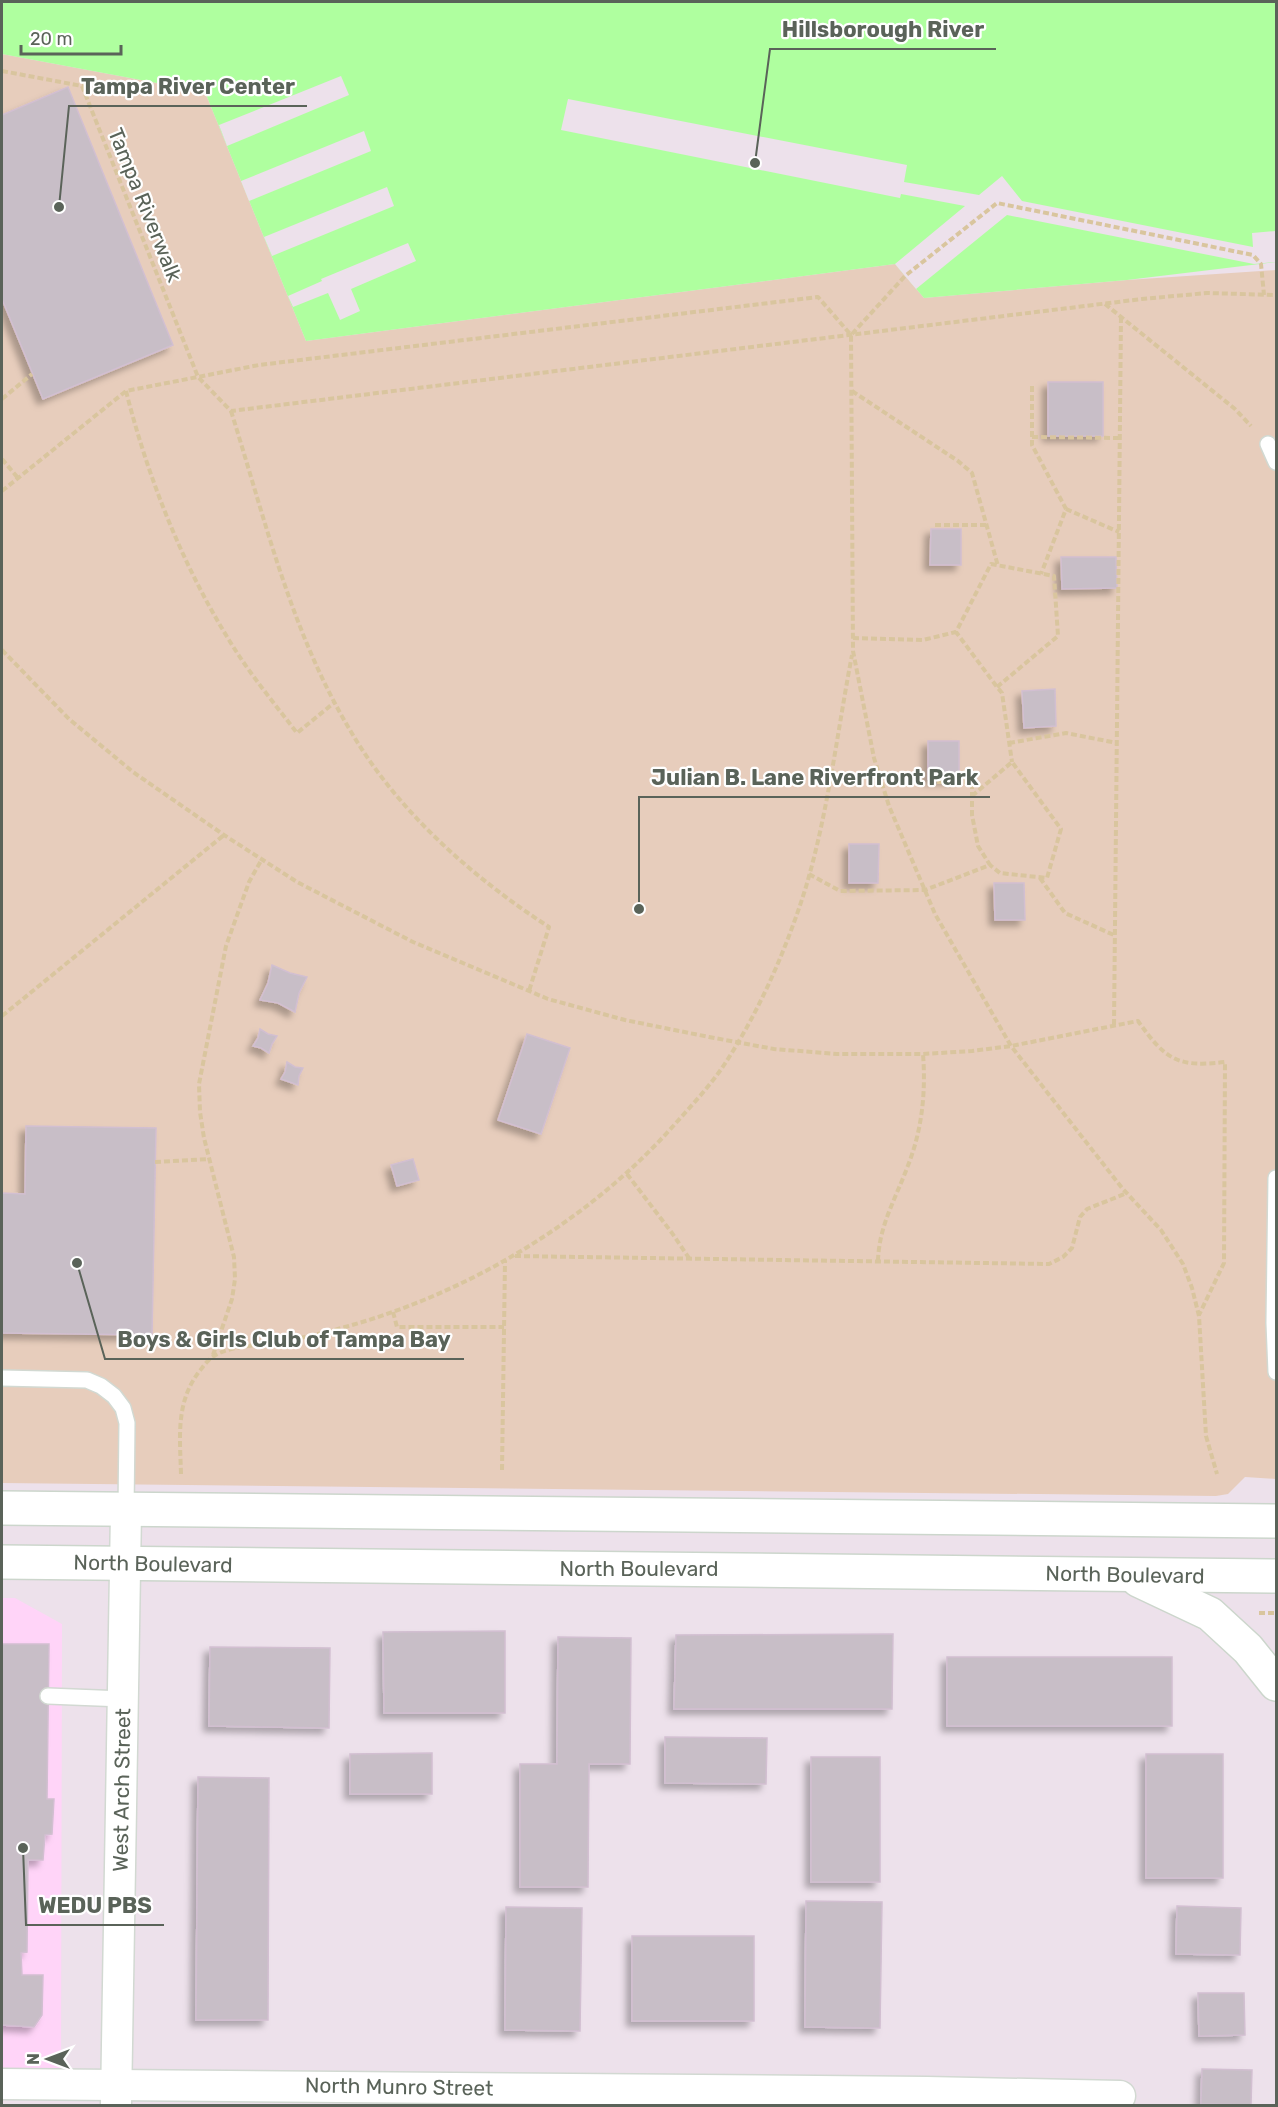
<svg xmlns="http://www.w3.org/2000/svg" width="1278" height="2107" viewBox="0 0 1278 2107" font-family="Rubik,sans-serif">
<defs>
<filter id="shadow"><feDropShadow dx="-5.5" dy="5.5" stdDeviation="3" flood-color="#0004"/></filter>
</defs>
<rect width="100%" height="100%" fill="#ede1eb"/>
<polygon fill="#ffd4f8" points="2,1598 15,1598 62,1624 61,2070 2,2069"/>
<polygon fill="#e7cdbc" points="2,54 205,92 306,341 895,264 924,298 1127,280 1276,270 1276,1479 1245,1477 1228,1494 1216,1496 2,1483"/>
<polygon fill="#afff9f" points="2,2 1276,2 1276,262 1127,280 924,298 895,264 306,341 205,92 2,54"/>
<g fill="#ede1eb">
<polygon points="341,76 349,95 227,146 219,125"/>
<polygon points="568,99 907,165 904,182 979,195 1002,176 1022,201 1253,247 1252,233 1276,231 1276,262 1254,264 1007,215 916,289 895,264 965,206 901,194 900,198 561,130"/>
<polygon points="364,131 371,151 249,201 241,181"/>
<polygon points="387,187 394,206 272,256 264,237"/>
<polygon points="408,243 416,261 351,289 360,311 340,320 328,293 293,307 288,296 322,281 321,279"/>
</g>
<g fill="#c8bec7" stroke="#d2bfd1" stroke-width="1.5" filter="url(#shadow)">
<polygon points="68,87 173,345 43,399 2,299 2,115"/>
<rect x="1048" y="382" width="55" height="54"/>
<polygon points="931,529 961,529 961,565 930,565"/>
<polygon points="1061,557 1116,557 1117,588 1062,589"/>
<polygon points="1055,689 1056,726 1024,728 1022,691"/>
<rect x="928" y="741" width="31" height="38"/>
<polygon points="849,844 879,844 878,883 849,883"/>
<polygon points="994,883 1024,883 1025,920 995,920"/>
<polygon points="272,965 290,973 307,977 299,993 295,1012 278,1003 260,1000 268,983"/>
<polygon points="260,1029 268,1034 277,1036 272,1044 269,1053 261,1048 253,1046 258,1038"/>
<polygon points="527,1034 570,1048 541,1134 498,1120"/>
<polygon points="287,1062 295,1067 303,1068 299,1076 298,1085 281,1079 285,1072"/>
<polygon points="26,1126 156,1128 152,1335 2,1333 2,1193 25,1194"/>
<polygon points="413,1159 419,1180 397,1186 391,1165"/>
<polygon points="505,1631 505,1713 384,1713 383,1632"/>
<polygon points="893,1634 892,1709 674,1709 676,1635"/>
<polygon points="558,1637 631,1638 630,1764 589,1764 588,1887 520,1887 520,1764 557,1764"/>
<polygon points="2,1644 49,1644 47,1799 54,1799 52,1834 45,1835 43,1860 28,1860 27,1952 21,1953 22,1975 43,1975 42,2015 34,2027 2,2025"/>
<polygon points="210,1647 330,1648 329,1728 209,1726"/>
<rect x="947" y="1657" width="225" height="69"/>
<polygon points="665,1737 767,1738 766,1784 665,1783"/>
<polygon points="432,1753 432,1794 350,1794 350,1754"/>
<rect x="1146" y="1754" width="77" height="124"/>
<rect x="811" y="1757" width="69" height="125"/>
<polygon points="198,1777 269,1778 268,2020 196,2020"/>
<polygon points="806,1901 882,1902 880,2028 805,2027"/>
<polygon points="1177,1906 1241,1908 1240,1955 1176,1954"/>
<polygon points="506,1907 582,1908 580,2031 505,2030"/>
<rect x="632" y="1936" width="122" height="85"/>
<polygon points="1198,1993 1244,1993 1245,2035 1199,2036"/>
<polygon points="1202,2069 1252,2070 1251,2105 1201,2104"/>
</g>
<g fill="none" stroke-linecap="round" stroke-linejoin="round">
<defs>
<g id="lane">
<polyline points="1268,444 1276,462"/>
<polyline points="1276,1178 1274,1323 1276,1372"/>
<polyline points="2,1378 87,1380 101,1386 114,1396 123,1408 127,1423 126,1511"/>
<polyline points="48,1696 123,1699"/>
</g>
<g id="street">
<polyline points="2,2084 927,2092 1120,2096"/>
<polyline points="116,2104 126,1511"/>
</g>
<g id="secondary">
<polyline points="2,1508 1276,1521"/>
<polyline points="2,1562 1276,1576"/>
<polyline points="1138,1580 1210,1614 1248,1649 1276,1684"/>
</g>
</defs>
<use href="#lane" stroke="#d2d9d2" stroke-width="18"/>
<use href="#street" stroke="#d2d9d2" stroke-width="33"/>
<use href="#secondary" stroke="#ccd6cc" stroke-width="36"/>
<g stroke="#d9c59e" stroke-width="4" stroke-dasharray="6 3" stroke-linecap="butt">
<polyline points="2,71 82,86 198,377 231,411 1142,299 1207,293 1276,295"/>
<polyline points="1105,304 1235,409 1251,426"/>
<polyline points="852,334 905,276 997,203 1253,255 1261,264 1264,295"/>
<polyline points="1032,386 1032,445 1066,509 1041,574"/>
<path d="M126,391C148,478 182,564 229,640C249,673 274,703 297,733L335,702"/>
<polyline points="852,391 958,461 972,473 998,566"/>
<polyline points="2,399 32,374"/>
<path d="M231,411C265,519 291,632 350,730C397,811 472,877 549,927L529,991"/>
<polyline points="1032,437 1120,438"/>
<polyline points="2,459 18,478"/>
<polyline points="2,491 126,391 259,365 818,297 851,335 853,651 874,758 889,806 935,914 1011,1046 1122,1188 1161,1230 1183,1264 1192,1288 1199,1316 1206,1436 1217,1474"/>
<polyline points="1066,509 1119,532"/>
<polyline points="935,525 987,525"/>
<polyline points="853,638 923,640 956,632"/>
<path d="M2,650L69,719L133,772L224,835L297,882L413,942L548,999L625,1020L709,1037L774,1049L837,1054H923L972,1051L1011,1046L1138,1021C1165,1059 1177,1068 1225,1062L1224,1263L1199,1315"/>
<polyline points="997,687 1058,636 1054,576 991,564 956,632 997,687 1002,693 1012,762"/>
<polyline points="1009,743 1066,733 1117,743"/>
<polyline points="972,796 1012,762 1061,829 1047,878 1000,873 990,865"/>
<polyline points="809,874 840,891 925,890 990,865 978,846 972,815 972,782 935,782"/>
<polyline points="1040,878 1065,913 1116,936"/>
<polyline points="2,1016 224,835"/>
<polyline points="1114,1025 1121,316"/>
<polyline points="155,1162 209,1159"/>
<polyline points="627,1174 672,1233 689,1258"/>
<polyline points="515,1256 1049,1264 1063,1257 1072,1248 1080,1217 1087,1209 1127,1193"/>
<path d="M878,1261C879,1226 895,1200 907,1168C922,1131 926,1093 923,1054"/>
<polyline points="393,1312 397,1327 504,1327"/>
<polyline points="213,1355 232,1299 235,1279 234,1257 204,1138 200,1112 199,1084 226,946 249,882 262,859"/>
<polyline points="502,1470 505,1261"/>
<path d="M181,1474C180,1436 175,1400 202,1368C205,1364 209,1359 214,1356C230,1346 253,1346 271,1343C296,1339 321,1334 345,1327C469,1293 590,1220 675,1124C692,1105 710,1086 724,1065C759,1012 786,950 805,890C828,814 837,733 852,655"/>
<polyline points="1259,1613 1276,1613"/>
</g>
<use href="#lane" stroke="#fff" stroke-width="15"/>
<use href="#street" stroke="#fff" stroke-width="30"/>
<use href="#secondary" stroke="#fff" stroke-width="33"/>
</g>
<g text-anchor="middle" stroke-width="4.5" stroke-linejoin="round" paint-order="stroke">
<g font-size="21" fill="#5a6359" stroke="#fff">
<text transform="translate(145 205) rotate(68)" y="7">Tampa Riverwalk</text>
<text transform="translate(153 1564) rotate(1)" y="7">North Boulevard</text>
<text x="639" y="1576">North Boulevard</text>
<text transform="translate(1125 1575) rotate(1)" y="7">North Boulevard</text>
<text transform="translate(122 1790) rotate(-89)" y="7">West Arch Street</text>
<text transform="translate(399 2087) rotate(1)" y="7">North Munro Street</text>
</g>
</g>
<path fill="none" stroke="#5a6359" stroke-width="2" d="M755 163L770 49H996M59 207L69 106H307M639 909L639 797H990M77 1263L105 1359H464M23 1848L26 1925H164"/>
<g fill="#5a6359" stroke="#fff" stroke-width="2">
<circle cx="755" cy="163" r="6"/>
<circle cx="59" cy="207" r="6"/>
<circle cx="639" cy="909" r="6"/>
<circle cx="77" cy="1263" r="6"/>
<circle cx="23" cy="1848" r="6"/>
</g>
<g font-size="22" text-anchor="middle" font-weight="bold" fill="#5a6359" stroke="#fff" stroke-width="4.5" stroke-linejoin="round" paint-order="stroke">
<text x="883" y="37">Hillsborough River</text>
<text x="188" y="94">Tampa River Center</text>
<text x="815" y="785">Julian B. Lane Riverfront Park</text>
<text x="284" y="1347">Boys &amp; Girls Club of Tampa Bay</text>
<text x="95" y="1913">WEDU PBS</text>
</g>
<rect width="1278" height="2107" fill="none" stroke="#5a6359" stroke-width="6"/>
<g transform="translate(48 2059) rotate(270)" stroke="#ffffff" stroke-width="4.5" paint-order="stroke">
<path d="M0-4.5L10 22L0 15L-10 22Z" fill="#5a6359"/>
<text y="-9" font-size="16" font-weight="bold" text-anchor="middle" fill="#5a6359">N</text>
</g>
<path d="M21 45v9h100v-9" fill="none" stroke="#5a6359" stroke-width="3"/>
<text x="30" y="45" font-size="18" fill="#5a6359" stroke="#ffffff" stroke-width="4.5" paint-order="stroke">20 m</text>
</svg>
